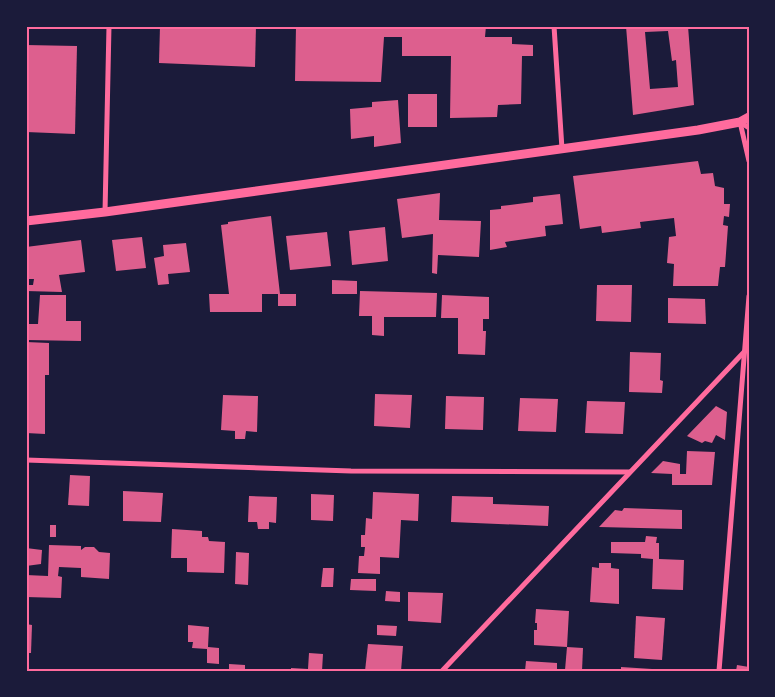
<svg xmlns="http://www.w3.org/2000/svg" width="775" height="697" font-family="Spectral,serif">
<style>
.building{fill:#dd5f8e;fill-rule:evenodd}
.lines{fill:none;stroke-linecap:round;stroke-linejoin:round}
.minor{stroke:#ff6b9d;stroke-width:5}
.tertiary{stroke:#ff6b9d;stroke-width:9}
.neatline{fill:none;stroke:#ff6b9d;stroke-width:2}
</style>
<rect width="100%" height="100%" fill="#1b1b3a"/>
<!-- building -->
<g class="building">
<path d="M160 26H256L255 67 159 63Z"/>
<path d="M296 26H486L485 37H512V44L533 45V56H522L521 104 498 105 497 117 450 118 451 56H402V37H384L381 82 295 81Z"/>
<path d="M626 26H688L694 105 633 115ZM668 31 672 61 676 60 678 87 650 89 645 32Z"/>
<path d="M26 45 77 46 75 134 26 132Z"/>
<rect x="408" y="94" width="29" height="33"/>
<path d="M398 100 401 143 374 147V136L351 139 350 109 372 107V102Z"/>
<path d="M698 161 701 174 713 173 715 186 724 188V204H730L729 217 724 216 723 225 728 226 725 267H720L718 286H673L674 264 667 263 669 237 676 236 674 218 640 222 641 228 602 233 601 226 580 229 573 176Z"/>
<path d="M440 193 439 220 481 221 479 257 438 255 437 274 432 273 433 234 402 238 397 199Z"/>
<path d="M560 194 563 224 545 226 546 236 505 242 507 247 490 250V210L501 209V206L533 202V197Z"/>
<path d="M271 216 280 294H296V306H278V294H262V312H210L209 294H229L221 225 228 224V222Z"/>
<path d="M385 227 388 261 352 265 349 231Z"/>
<path d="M327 232 331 266 290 270 286 236Z"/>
<path d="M142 237 146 268 116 271 112 240Z"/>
<path d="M81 240 85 272 59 275 62 292 26 291V285H33L34 279H26V247Z"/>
<path d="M186 243 190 272 168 274 169 284 158 285 154 258 164 256 163 245Z"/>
<path d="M332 280 357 281V294H332Z"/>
<path d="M597 285H632L631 322 596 321Z"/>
<path d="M360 291 437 293 436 317H384V336L372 335V316H359Z"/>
<path d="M40 295H66V321H81V341L27 340V324H38Z"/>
<path d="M442 295 489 297V319H483V331H486L485 355 458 354V318H441Z"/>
<path d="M668 298 705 299 706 324 668 323Z"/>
<path d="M26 342 49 343V375H45V434L26 433Z"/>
<path d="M630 352 661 353 660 380 663 381 662 393 629 392Z"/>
<path d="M375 394 412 395 410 428 374 426Z"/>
<path d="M223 395 258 396 257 432 246 431 245 439H235V431L221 430Z"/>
<path d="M446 396 484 397 483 430 445 429Z"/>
<path d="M520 398 558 399 556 432 518 431Z"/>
<path d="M587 401 625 402 623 434 585 433Z"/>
<path d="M716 406 727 412 725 440 716 435 712 443 705 441 702 443 687 436Z"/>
<path d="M687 451 715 452 712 485H672V474L651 473 663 461 680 464V474H686Z"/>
<path d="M70 475 90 476 89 506 68 505Z"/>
<path d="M123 491 163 493 161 522 123 521Z"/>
<path d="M373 492 419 494 418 521 401 520 399 558 380 557V574L358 573 359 556H364L365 547H361V535H365L366 518 372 519Z"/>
<path d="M311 494 334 495 333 521 311 520Z"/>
<path d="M249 496 277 497 276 523 269 522V529H258L257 522H248Z"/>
<path d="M452 496 493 497V504L549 506 548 526 451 522Z"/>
<path d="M624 508 682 510V529L599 527 615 510 622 511Z"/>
<rect x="50" y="525" width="6" height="12"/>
<path d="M172 529 202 531V537H208L209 541 225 542 224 573 187 572V558H171Z"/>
<path d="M646 536 657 537 656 543H659V559L684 560 683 590 652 589 653 559 641 558V554L611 553V542H645Z"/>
<path d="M49 545 81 546V550L85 547H94L99 552 110 553 109 579 81 577V568L59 567 58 576 62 577 61 598 26 597V575L48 576Z"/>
<path d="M26 548 42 550 41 564 26 566Z"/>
<path d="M236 552 249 553 248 585 235 584Z"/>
<path d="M599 563H611V568L619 569V604L590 602 592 567 599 568Z"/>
<path d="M323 568H334L333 587H321Z"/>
<path d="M351 579H376V591L350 590Z"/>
<path d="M386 591 400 592V602L385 601Z"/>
<path d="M408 592 443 593 441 623 408 621Z"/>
<path d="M536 609 569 611 567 647 534 645V630H537V623H535Z"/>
<path d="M636 616 665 618 662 660 634 658Z"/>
<path d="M26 624 32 625 31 653H26Z"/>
<path d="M188 625 209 627 208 647 219 648V664L207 663V649L192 648 193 642H188Z"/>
<path d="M377 625 397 626 396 636 377 635Z"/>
<path d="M368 644 403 646 401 671H365Z"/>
<path d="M567 647 583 648 582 671 565 670Z"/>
<path d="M309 653 323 654 322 671H291V668L308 669Z"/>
<path d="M526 661 557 663V671H525Z"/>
<path d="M229 664 245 665V671H229Z"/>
<path d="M737 665 749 667V671H736Z"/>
<path d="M621 667 652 669V671H621Z"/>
</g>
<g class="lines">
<!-- minor -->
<g class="minor">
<path d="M554 26 562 149"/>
<path d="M740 122 749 161"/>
<path d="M740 122 749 128"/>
<path d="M105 212 109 26"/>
<path d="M26 460 351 471 630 472"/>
<path d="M442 671 745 351"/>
<path d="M719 671 749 296"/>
</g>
<!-- tertiary -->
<path class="tertiary" d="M26 221 105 212 698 130 740 122 749 117"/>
</g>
<!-- border -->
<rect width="775" height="697" fill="none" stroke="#1b1b3a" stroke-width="55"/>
<rect x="28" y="28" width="720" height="642" class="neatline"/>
</svg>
